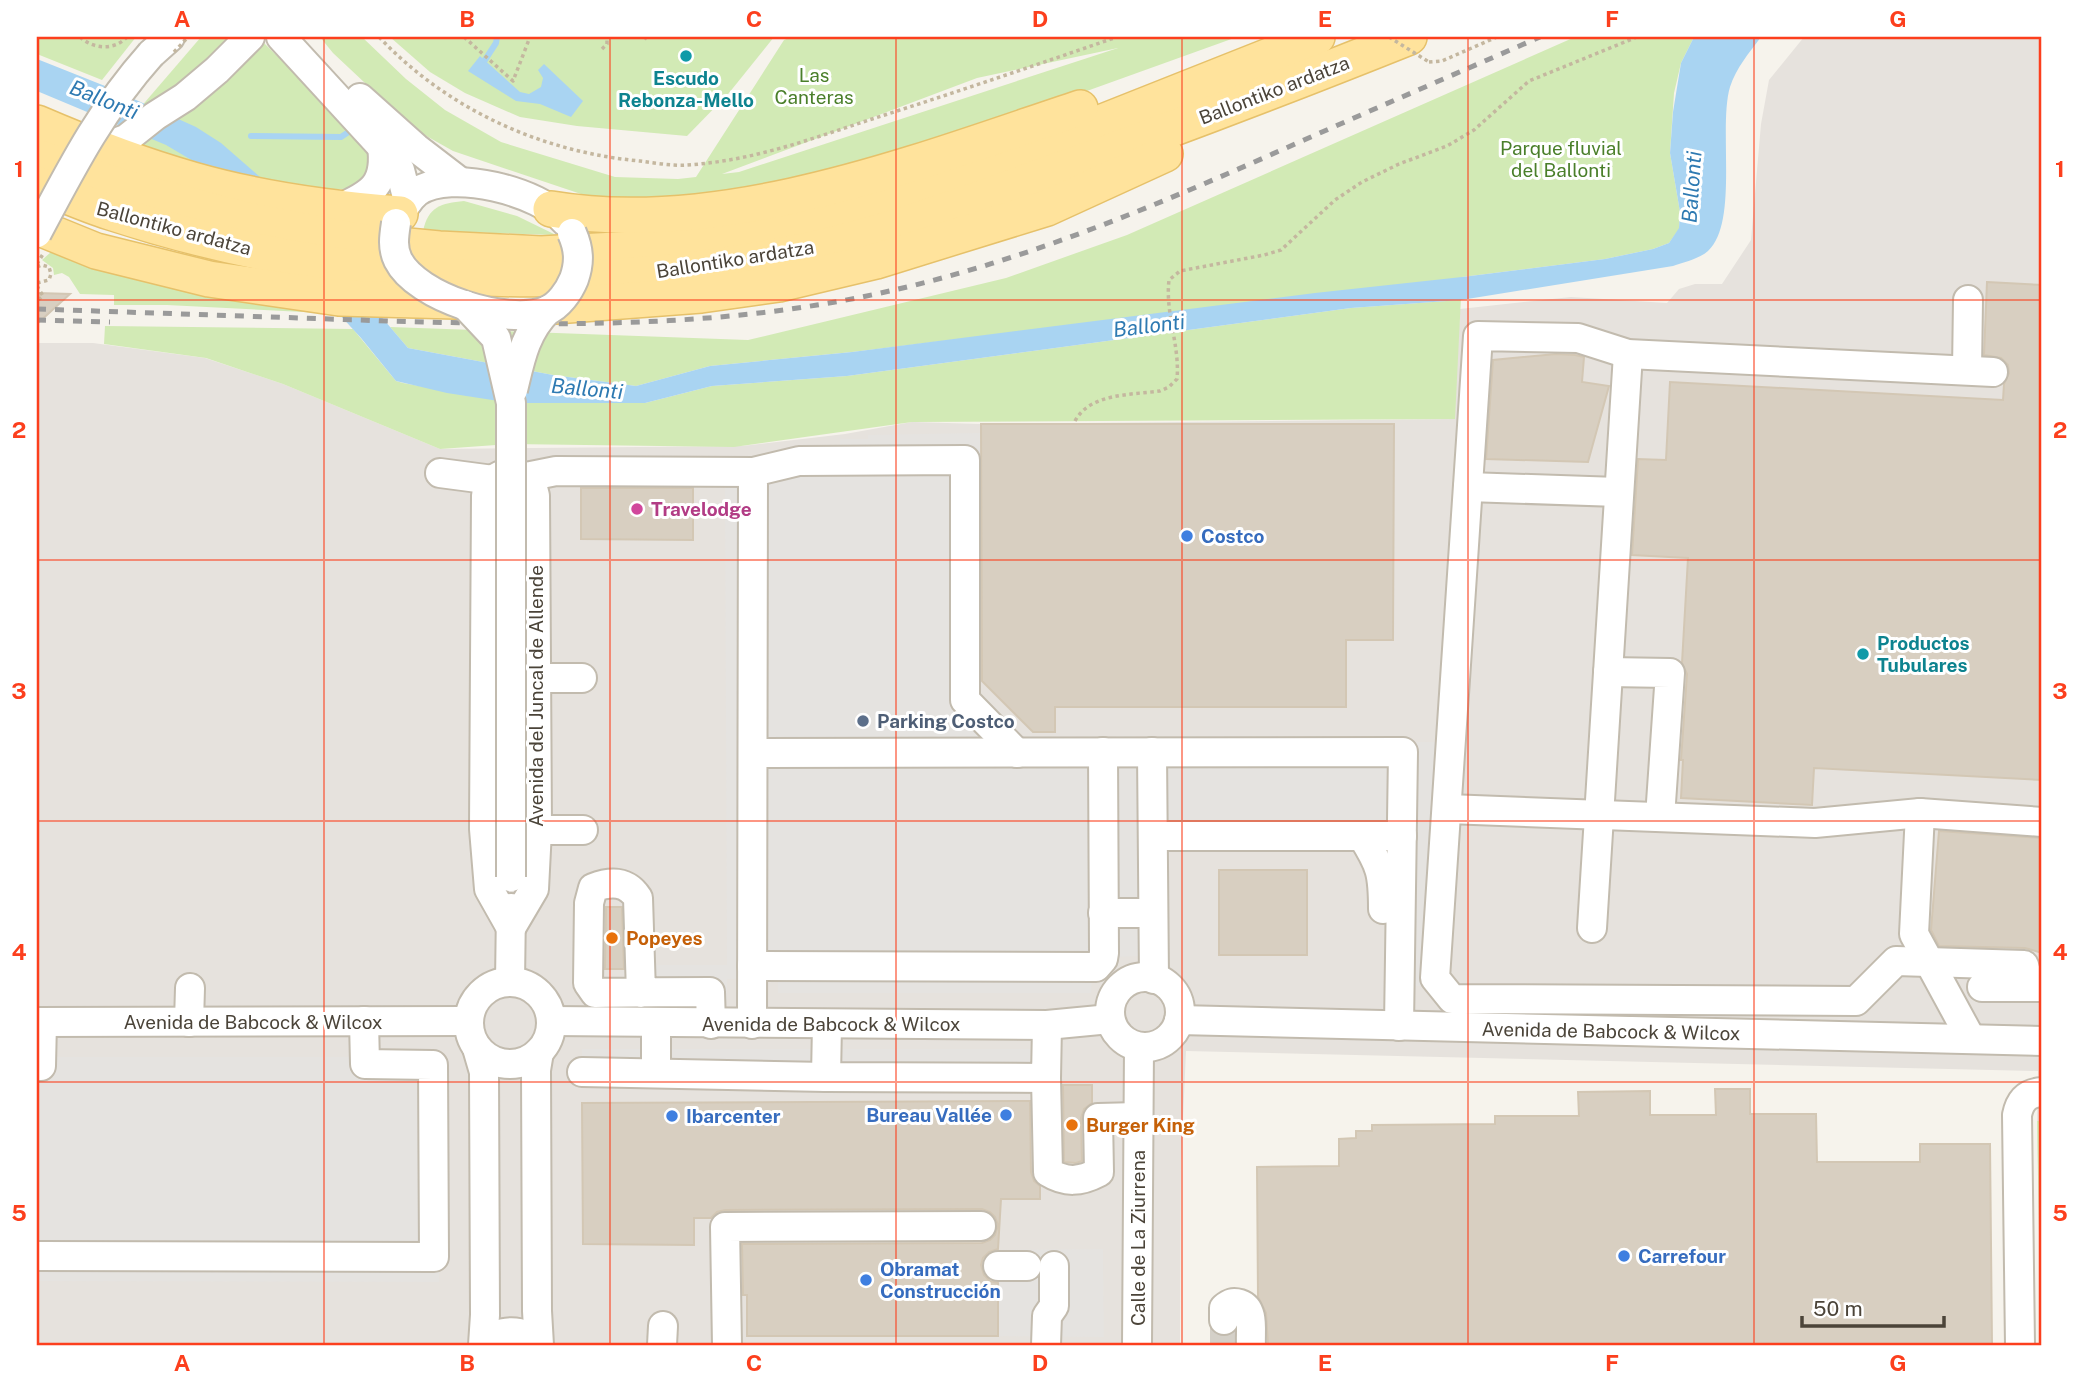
<svg xmlns="http://www.w3.org/2000/svg" width="2079" height="1382" font-family="'Public Sans',sans-serif">
<style>
.industrial{fill:#e6e2dd}
.green{fill:#d2eab5;fill-rule:evenodd}
.parking{fill:#e5e3e0}
.water{fill:#a9d4f2}
.lines{fill:none;stroke-linecap:round;stroke-linejoin:round}
.stream{stroke:#a9d4f2;stroke-width:6}
.building{fill:#d8cfc1;stroke:#d3c7b4;stroke-width:2}
.minor-tunnel{stroke:#d4d0c8;stroke-width:28;stroke-dasharray:28 14;stroke-linecap:butt}
.minor-casing{stroke:#c2bbae;stroke-width:32}
.major-casing{stroke:#e6c16a;stroke-width:38}
.path{stroke:#c4b79f;stroke-width:3.5;stroke-dasharray:3.5 3.5;stroke-linecap:butt}
.minor{stroke:#fff;stroke-width:28}
.major{stroke:#ffe39c;stroke-width:35}
.rail{stroke:#9a9a9a;stroke-width:5;stroke-dasharray:9 9;stroke-linecap:butt}
.minor-bridge-casing{stroke:#c2bbae;stroke-width:32;stroke-linecap:butt}
.path-bridge{stroke:#c4b79f;stroke-width:3.5;stroke-dasharray:3.5 3.5;stroke-linecap:butt}
.minor-bridge{stroke:#fff;stroke-width:28}
.grid{fill:none;stroke:#fc3f1d;stroke-width:2;stroke-opacity:0.55}
.culture-dot{fill:#0f9aa8;stroke:#fff;stroke-width:2.5}
.hotel-dot{fill:#d1479c;stroke:#fff;stroke-width:2.5}
.shop-dot{fill:#3f7fe0;stroke:#fff;stroke-width:2.5}
.service-dot{fill:#5c6f8a;stroke:#fff;stroke-width:2.5}
.food-dot{fill:#e8710a;stroke:#fff;stroke-width:2.5}
.labels{text-anchor:middle;stroke-width:6;stroke-linejoin:round;paint-order:stroke}
.park-label{font-size:19px;fill:#4a7f2a;stroke:#fff}
.culture-label{font-size:19px;font-weight:bold;fill:#0d838f;stroke:#fff}
.street-label{font-size:19px;fill:#4b4439;stroke:#fff}
.hotel-label{font-size:19px;font-weight:bold;fill:#b23c85;stroke:#fff;text-anchor:start}
.shop-label{font-size:19px;font-weight:bold;fill:#366cbe;stroke:#fff;text-anchor:start}
.service-label{font-size:19px;font-weight:bold;fill:#4e5e75;stroke:#fff;text-anchor:start}
.food-label{font-size:19px;font-weight:bold;fill:#c56008;stroke:#fff;text-anchor:start}
.water-label{font-size:21px;font-style:italic;fill:#2e7ab2;stroke:#fff}
.neatline{fill:none;stroke:#fc3f1d;stroke-width:2.5}
.grid-label{font-size:23px;text-anchor:middle;font-weight:bold;fill:#fc3f1d}
</style>
<rect width="100%" height="100%" fill="#f6f3ec"/>
<!-- industrial -->
<path class="industrial" d="M1804 37H2042V1345L2037 1121 2038 1071 1186 1051 1181 1163 1180 1345H37V343H93L205 358 283 384 440 449 742 446 845 434 912 422 981 424 1454 419 1460 309 1571 297 1667 303 1679 289 1695 284H1722L1751 240 1761 124 1769 80Z"/>
<!-- green -->
<g class="green">
<path d="M37 37H136L102 80 37 54Z"/>
<path d="M201 37H255L264 43 344 122 371 155 368 173 357 187 327 191 162 161 109 144Z"/>
<path d="M320 37H362L406 79 445 110 501 142 615 177 678 179 696 177 784 40 791 37H1237L845 178 633 202 584 195 453 151 414 129 333 53ZM1118 48 739 172 722 174 977 78Z"/>
<path d="M390 37H774L729 93 687 136 577 126 520 117 465 93 430 72Z"/>
<path d="M1575 37H1694L1681 63 1674 93 1670 153 1680 212 1679 229 1669 243 1653 249 1605 259 1462 277 1455 419 912 422 734 447 511 444 440 449 283 384 206 358 104 344 105 326 353 329 396 381 403 383 511 403H645L712 386 847 376 1351 308 1460 300 1462 278 852 352 710 366 636 386 553 375 408 348 390 327 748 340 1006 278 1127 235Z"/>
<path d="M464 201 517 216 556 235 423 231C428 207 441 203 464 201Z"/>
<path d="M59 248 323 313 167 305H114V295L80 294 69 277 62 273 54 275 53 268 42 260 51 252Z"/>
<path d="M2037 1121H2042V1345H2041Z"/>
</g>
<!-- parking -->
<g class="parking">
<path d="M981 433 980 702 1021 741 1436 742 1425 986H1387L1388 837H1164L1162 955 1113 957 1092 976 1091 993H778V978L727 979V999L637 998V965H727L725 483 768 460 840 448V439H868V435Z"/>
<path d="M582 1049H1047L1046 1090 582 1086Z"/>
<path d="M37 1057H384L439 1059V1282L37 1281Z"/>
<path d="M1103 1249 1104 1337 998 1336V1250Z"/>
</g>
<!-- water -->
<g class="water">
<path d="M1694 37H1761C1749 53 1736 68 1730 87 1718 127 1739 223 1708 251 1699 259 1684 262 1673 266L1461 300 1351 308 847 376 712 386 645 403H511L447 393 396 381 361 338 205 168 166 145 37 91V59L105 86 196 127 221 143 268 184 408 348 553 375 636 386 710 366 852 352 1315 293 1462 277 1605 259 1653 249 1669 243 1679 228 1680 212 1670 153 1673 112 1681 63Z"/>
<path d="M480 56 520 92 529 94 541 87 543 78 538 70 544 64 583 101 571 117 540 104 516 101 468 71Z"/>
</g>
<g class="lines">
<!-- stream -->
<g class="stream">
<path d="M485 60 496 43 497 37"/>
<path d="M251 136 341 137 347 133"/>
</g>
</g>
<!-- building -->
<g class="building">
<path d="M1987 282 2042 285V780L1814 768 1812 805 1681 798 1683 760H1681L1687 674 1682 663 1688 558 1632 555 1638 459 1666 460 1670 382 2003 400 2004 384 2009 373 2008 365 2001 358 1984 355Z"/>
<path d="M37 293 70 294 37 324Z"/>
<path d="M1556 354 1575 355 1584 357 1582 382 1609 386 1588 462 1486 459 1493 360Z"/>
<path d="M981 424H1394L1393 640H1346V707H1055V732H1033L982 681Z"/>
<path d="M581 488H693V540L581 539Z"/>
<path d="M1939 831 2042 838V953L2025 948 1939 946 1931 930Z"/>
<rect x="1219" y="870" width="88" height="85"/>
<path d="M606 907H622L624 969H605Z"/>
<path d="M1063 1085H1092V1103L1084 1109 1081 1118 1082 1161 1076 1163 1064 1162Z"/>
<path d="M1715 1089H1750V1114H1816L1817 1162H1920V1144H1990L1992 1345H1268L1266 1313 1258 1297 1257 1167 1339 1166V1139L1356 1138V1131H1372V1125L1495 1124V1116H1579L1578 1092 1650 1091V1115H1716Z"/>
<path d="M1030 1101 1031 1172 1034 1181 1040 1186V1199H1001L998 1249 989 1252 983 1258 981 1265 984 1275 990 1281 998 1283V1336H747V1295H743L742 1244 982 1243 990 1240 995 1235 998 1225 995 1217 990 1212 982 1209 725 1210 717 1212 711 1218H694V1245L583 1244 582 1103Z"/>
<path d="M1212 1331 1223 1337 1234 1332V1345H1212Z"/>
</g>
<g class="lines">
<!-- minor-tunnel -->
<path class="minor-tunnel" d="M1224 1320V1345"/>
<defs>
<g id="minor">
<path d="M281 37 393 159 400 170 408 201"/>
<path d="M151 54 170 37"/>
<path d="M360 98 416 148 459 181"/>
<path d="M99 149 126 139 155 116 185 97 217 70 250 37"/>
<path d="M340 208C372 194 387 184 382 146"/>
<path d="M396 223C401 212 407 200 417 192 451 168 540 192 565 221"/>
<path d="M1967 370 1968 300"/>
<path d="M1993 372 1628 354 1578 338 1478 336 1435 978 1452 999 1856 1001 1896 961 2024 965 2030 987"/>
<path d="M440 473 493 480"/>
<path d="M509 473 526 477 532 484 535 496 537 830 534 889 511 928 489 889 484 829 486 496C487 482 496 475 509 473Z"/>
<path d="M526 477 556 471 753 472"/>
<path d="M1468 487 1618 492"/>
<path d="M1608 672 1670 673 1660 817"/>
<path d="M536 678H582"/>
<path d="M1152 752 1154 979"/>
<path d="M753 753 1403 752 1399 1026"/>
<path d="M1448 809 1815 823 1920 813 2042 822"/>
<path d="M1920 813 1914 934 1971 1039"/>
<path d="M537 830H583"/>
<path d="M1154 836H1402"/>
<path d="M1362 836C1381 866 1383 874 1383 909"/>
<path d="M1103 913H1152"/>
<path d="M1592 928 1628 354"/>
<path d="M752 966 1096 967 1103 959 1104 953 1103 752"/>
<circle cx="1145" cy="1012" r="35"/>
<path d="M510 982 511 908"/>
<circle cx="510" cy="1023" r="41"/>
<path d="M1982 987H2042"/>
<path d="M641 993 638 898C627 881 611 881 593 888L589 903 588 983 595 993C633 992 672 992 710 992L711 1024"/>
<path d="M1179 1020 2042 1041"/>
<path d="M551 1021 1047 1025 1110 1019"/>
<path d="M37 1022 469 1021"/>
<path d="M189 1022 190 988"/>
<path d="M656 1023V1073"/>
<path d="M752 1024 753 472 799 461 965 460V700L1017 753"/>
<path d="M827 1024 826 1077 1046 1078 1047 1025"/>
<path d="M477 1048 484 1072 485 1315 483 1345"/>
<path d="M37 1066H41L42 1022"/>
<path d="M582 1072 826 1077"/>
<path d="M1046 1078 1048 1172C1066 1183 1080 1182 1099 1172L1098 1118 1138 1117"/>
<path d="M37 1256 434 1257 433 1065 365 1064 364 1021"/>
<path d="M998 1266H1027"/>
<path d="M1224 1320V1308C1230 1303 1233 1302 1240 1304 1255 1309 1250 1332 1251 1345"/>
<path d="M484 1345C500 1328 523 1328 538 1345"/>
<path d="M539 1345 537 1311 536 1070 539 1052"/>
<path d="M662 1345 663 1326"/>
<path d="M727 1345 725 1227 981 1226"/>
<path d="M1046 1345 1047 1316 1054 1306V1266"/>
<path d="M1137 1345 1139 1047"/>
<path d="M2020 1345 2017 1115C2020 1100 2027 1093 2042 1092"/>
</g>
<g id="major">
<path d="M37 123C88 145 140 165 193 180 259 199 333 209 400 214"/>
<path d="M37 157 125 188 242 219 356 241 439 249 541 254 654 248 790 226 879 201 1002 162 1317 37"/>
<path d="M37 184C61 193 85 204 110 212 325 283 566 298 788 254 877 237 963 205 1048 174 1169 131 1289 85 1409 37"/>
<path d="M551 209C724 238 918 162 1080 108"/>
<path d="M37 227 96 251 209 279 339 298 456 301"/>
<path d="M555 306 701 295 779 284 876 261 1047 208 1165 154"/>
</g>
</defs>
<!-- minor casing -->
<use href="#minor" class="minor-casing"/>
<!-- major casing -->
<use href="#major" class="major-casing"/>
<!-- path -->
<g class="path">
<path d="M80 37C93 49 114 51 127 37"/>
<path d="M379 37C447 109 541 152 640 161 655 163 672 166 687 165 752 161 811 139 872 119 954 93 1036 65 1117 37"/>
<path d="M464 37 513 81 530 37"/>
<path d="M644 37 647 39 648 37"/>
<path d="M602 49 607 44V37"/>
<path d="M1429 62 1442 61 1497 37"/>
<path d="M37 267 42 265 49 267 51 274 49 280 37 283"/>
<path d="M37 286 43 296 37 301"/>
<path d="M1075 421C1090 393 1131 395 1160 391L1169 387 1177 379C1180 345 1165 314 1169 280L1180 271 1264 255 1281 250 1335 200 1362 182 1399 164 1447 146 1474 130 1529 81 1637 37"/>
</g>
<!-- minor -->
<use href="#minor" class="minor"/>
<!-- major -->
<use href="#major" class="major"/>
<!-- rail -->
<g class="rail">
<path d="M37 309C154 313 271 317 388 321 531 325 675 328 817 305 988 278 1147 210 1304 140 1383 105 1462 71 1540 37"/>
<path d="M37 320 110 322"/>
</g>
<defs>
<g id="minor-bridge">
<path d="M396 223C394 236 392 248 398 260 417 298 508 326 546 311 559 306 569 291 574 279 580 262 579 249 572 233"/>
<path d="M37 233C72 167 101 110 151 54"/>
<path d="M465 305 496 338 511 403V877"/>
<path d="M513 390C520 361 525 332 548 310"/>
</g>
</defs>
<!-- minor-bridge casing -->
<use href="#minor-bridge" class="minor-bridge-casing"/>
<!-- path-bridge -->
<g class="path-bridge">
<path d="M1389 37 1429 62"/>
<path d="M174 52 188 37"/>
<path d="M37 264 43 254"/>
</g>
<!-- minor-bridge -->
<use href="#minor-bridge" class="minor-bridge"/>
</g>
<!-- grid -->
<path class="grid" d="M324 37V1345M610 37V1345M896 37V1345M1182 37V1345M1468 37V1345M1754 37V1345M37 300H2042M37 560H2042M37 821H2042M37 1082H2042"/>
<!-- markers -->
<g class="culture-dot">
<circle cx="686" cy="56" r="7"/>
<circle cx="1863" cy="654" r="7"/>
</g>
<circle class="hotel-dot" cx="637" cy="509" r="7"/>
<g class="shop-dot">
<circle cx="1187" cy="536" r="7"/>
<circle cx="1006" cy="1115" r="7"/>
<circle cx="672" cy="1116" r="7"/>
<circle cx="1624" cy="1256" r="7"/>
<circle cx="866" cy="1280" r="7"/>
</g>
<circle class="service-dot" cx="863" cy="721" r="7"/>
<g class="food-dot">
<circle cx="612" cy="938" r="7"/>
<circle cx="1072" cy="1125" r="7"/>
</g>
<g class="labels">
<!-- park labels -->
<g class="park-label">
<text x="814" y="82">Las<tspan x="814" dy="22">Canteras</tspan></text>
<text x="1561" y="155">Parque fluvial<tspan x="1561" dy="22">del Ballonti</tspan></text>
</g>
<!-- culture labels -->
<g class="culture-label">
<text x="686" y="85">Escudo<tspan x="686" dy="22">Rebonza-Mello</tspan></text>
<text x="1877" y="650" text-anchor="start">Productos<tspan x="1877" dy="22">Tubulares</tspan></text>
</g>
<!-- street labels -->
<g class="street-label">
<text transform="translate(1274 90) rotate(-21)" y="7">Ballontiko ardatza</text>
<text transform="translate(174 228) rotate(15)" y="7">Ballontiko ardatza</text>
<text transform="translate(735 259) rotate(-9)" y="7">Ballontiko ardatza</text>
<text transform="translate(536 696) rotate(-90)" y="7">Avenida del Juncal de Allende</text>
<text x="253" y="1029">Avenida de Babcock &amp; Wilcox</text>
<text x="831" y="1031">Avenida de Babcock &amp; Wilcox</text>
<text transform="translate(1611 1031) rotate(1)" y="7">Avenida de Babcock &amp; Wilcox</text>
<text transform="translate(1138 1238) rotate(-90)" y="7">Calle de La Ziurrena</text>
</g>
<!-- hotel labels -->
<g class="hotel-label">
<text x="651" y="516">Travelodge</text>
</g>
<!-- shop labels -->
<g class="shop-label">
<text x="1201" y="543">Costco</text>
<text x="992" y="1122" text-anchor="end">Bureau Vallée</text>
<text x="686" y="1123">Ibarcenter</text>
<text x="1638" y="1263">Carrefour</text>
<text x="880" y="1276">Obramat<tspan x="880" dy="22">Construcción</tspan></text>
</g>
<!-- service labels -->
<g class="service-label">
<text x="877" y="728">Parking Costco</text>
</g>
<!-- food labels -->
<g class="food-label">
<text x="626" y="945">Popeyes</text>
<text x="1086" y="1132">Burger King</text>
</g>
<!-- water labels -->
<g class="water-label">
<text transform="translate(104 100) rotate(22)" y="7">Ballonti</text>
<text transform="translate(1692 187) rotate(-86)" y="7">Ballonti</text>
<text transform="translate(1149 326) rotate(-7)" y="7">Ballonti</text>
<text transform="translate(587 389) rotate(5)" y="7">Ballonti</text>
</g>
</g>
<!-- border -->
<rect width="2079" height="1382" fill="none" stroke="#ffffff" stroke-width="77"/>
<!-- scale -->
<path d="M1802 1316v10h142v-10" fill="none" stroke="#4b4439" stroke-width="3.5"/>
<text x="1813" y="1316" font-size="21" fill="#4b4439" stroke="#ffffff" stroke-width="5" paint-order="stroke">50 m</text>
<rect x="38" y="38" width="2002" height="1306" class="neatline"/>
<g class="grid-label">
<text x="182" y="27">A</text>
<text x="467" y="27">B</text>
<text x="754" y="27">C</text>
<text x="1040" y="27">D</text>
<text x="1325" y="27">E</text>
<text x="1612" y="27">F</text>
<text x="1898" y="27">G</text>
<text x="19" y="177">1</text>
<text x="2060" y="177">1</text>
<text x="19" y="438">2</text>
<text x="2060" y="438">2</text>
<text x="19" y="699">3</text>
<text x="2060" y="699">3</text>
<text x="19" y="960">4</text>
<text x="2060" y="960">4</text>
<text x="19" y="1221">5</text>
<text x="2060" y="1221">5</text>
<text x="182" y="1371">A</text>
<text x="467" y="1371">B</text>
<text x="754" y="1371">C</text>
<text x="1040" y="1371">D</text>
<text x="1325" y="1371">E</text>
<text x="1612" y="1371">F</text>
<text x="1898" y="1371">G</text>
</g>
</svg>
